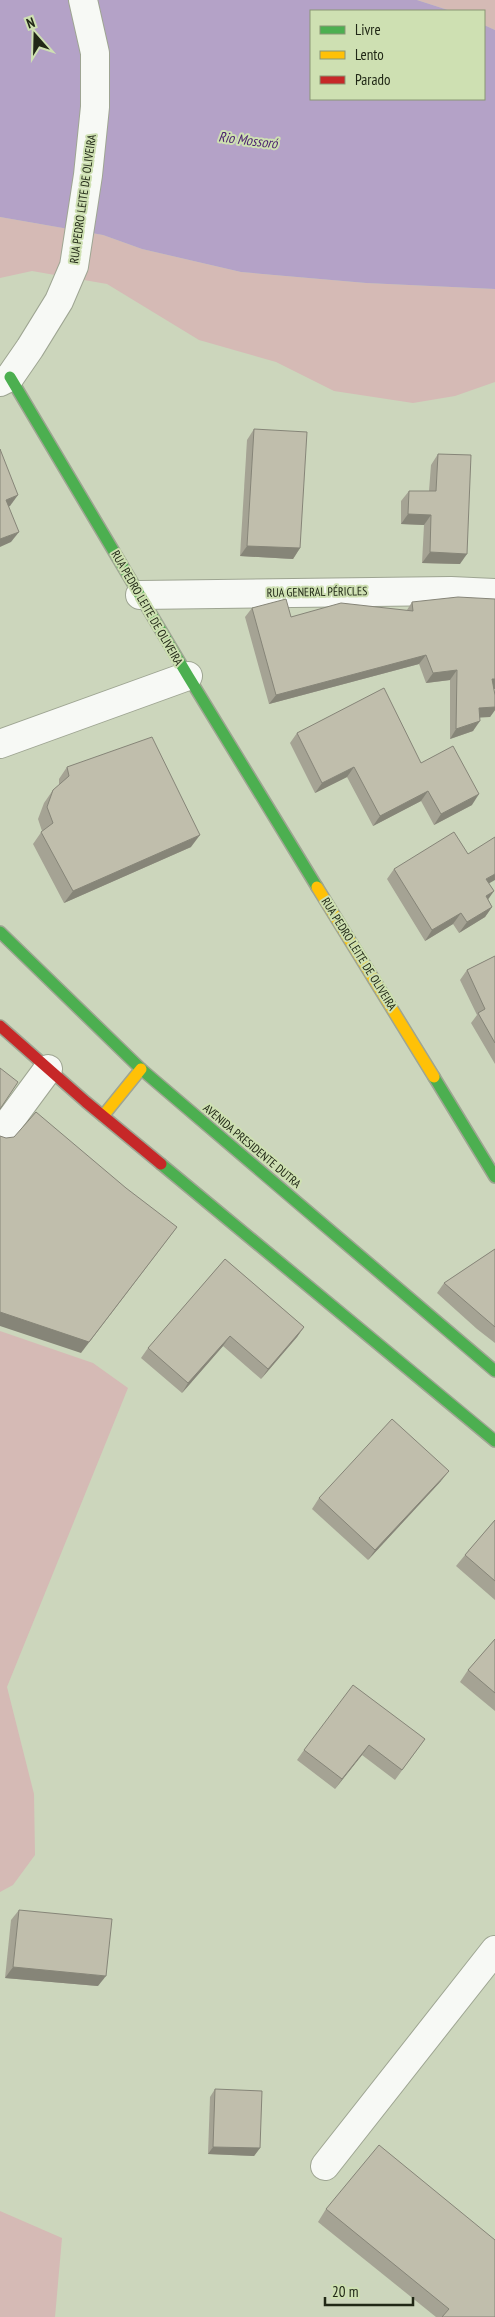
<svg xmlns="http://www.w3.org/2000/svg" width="495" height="2317" font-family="'PT Sans Narrow',sans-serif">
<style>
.green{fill:#d5bab5}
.water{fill:#b4a2c7}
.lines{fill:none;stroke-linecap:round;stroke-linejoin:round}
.street-casing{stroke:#9ea592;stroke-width:30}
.fast-casing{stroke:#9ea592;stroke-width:14}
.slow-casing{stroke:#9ea592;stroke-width:14}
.jam-casing{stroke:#9ea592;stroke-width:14}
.street{stroke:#f7f9f5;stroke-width:28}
.fast{stroke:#4caf50;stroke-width:11}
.slow{stroke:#ffc107;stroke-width:11}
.jam{stroke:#c62828;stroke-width:11}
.wall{fill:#a5a394}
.shaded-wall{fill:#868578}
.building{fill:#c0beac;stroke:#868578}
.labels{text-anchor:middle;stroke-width:4;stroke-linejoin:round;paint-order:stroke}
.street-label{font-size:12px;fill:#212816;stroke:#cee0b2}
.water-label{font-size:14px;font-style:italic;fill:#4c2370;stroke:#cee0b2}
</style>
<rect width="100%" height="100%" fill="#ccd6bc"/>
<!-- green -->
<g class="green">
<path d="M417 0H495V30L484 25V11H451Z"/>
<path d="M0 217 103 235 142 249 241 272 366 283 495 289V382L455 396 413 403 334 391 276 362 199 340 107 284 32 271 0 278Z"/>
<path d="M0 1331 93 1363 128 1388 7 1687 34 1794 35 1855 13 1885 0 1892Z"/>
<path d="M0 2211 62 2238 55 2317H0Z"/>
</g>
<!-- water -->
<path class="water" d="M0 0H417L451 11H311V99H484V25L495 30V289L366 283 241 272 142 249 103 235 0 217Z"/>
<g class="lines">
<defs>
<g id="street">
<path d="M0 382 10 377 30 348 59 301 74 266 88 175 95 107V53L83 0"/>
<path d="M140 595 451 591 495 593"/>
<path d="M0 744 188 676"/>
<path d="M0 1134 48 1069"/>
<path d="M325 2166 495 1950"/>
</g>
<g id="fast">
<path d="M10 377 188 676 317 887"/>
<path d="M0 932 141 1069 495 1371"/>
<path d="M434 1077 495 1177"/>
<path d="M161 1164 495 1441"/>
</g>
<g id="slow">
<path d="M317 887 434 1077"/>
<path d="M103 1116 141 1069"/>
</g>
<path id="jam" d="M0 1026 86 1102 161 1164"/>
</defs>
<!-- street casing -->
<use href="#street" class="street-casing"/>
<!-- fast casing -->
<use href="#fast" class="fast-casing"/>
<!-- slow casing -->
<use href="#slow" class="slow-casing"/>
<!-- jam casing -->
<use href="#jam" class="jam-casing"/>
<!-- street -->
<use href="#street" class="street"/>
<!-- fast -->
<use href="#fast" class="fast"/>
<!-- slow -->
<use href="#slow" class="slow"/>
<!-- jam -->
<use href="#jam" class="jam"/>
</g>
<!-- wall -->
<g class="wall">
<path d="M254 429 300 548 293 559 240 556 247 440Z"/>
<path d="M438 454 460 564 422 563 424 525 401 524V501L409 491H429L431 465Z"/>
<path d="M412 602 494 689 495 695V710L490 717H480L473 731 450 739V680L426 683 419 664 269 704 245 617 252 608 291 617 407 610Z"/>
<path d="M297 733 421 763 472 805 434 825 421 801 373 826 347 777 315 793 290 743Z"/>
<path d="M67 767 191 847 64 903 33 844 42 831 38 819 44 803 53 790 59 785V779Z"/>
<path d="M468 854 489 883 488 899 492 907 485 917 459 933 453 924 425 941 387 879 394 869Z"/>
<path d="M495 956V1064L471 1023 477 1015 460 980 467 970Z"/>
<path d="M495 1249V1343L477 1329 437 1293 444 1283Z"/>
<path d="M225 1259 304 1327 297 1337 261 1379 223 1346 182 1393 141 1358 148 1348Z"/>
<path d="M441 1481 368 1560 312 1509 319 1498Z"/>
<path d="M495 1520V1600L456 1566 465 1555Z"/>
<path d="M495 1639V1711L460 1682 468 1670Z"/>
<path d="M425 1739 395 1780 362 1755 335 1789 297 1760 304 1750Z"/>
<path d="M19 1910 98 1986 5 1978 11 1920Z"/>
<path d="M215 2089 260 2148 254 2156 208 2154 210 2097Z"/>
<path d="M326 2209 495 2317H436L318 2222Z"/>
</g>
<!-- shaded-wall -->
<g class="shaded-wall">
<path d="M18 495 10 506 0 510 6 500Z"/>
<path d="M408 514 431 515 424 525 401 524Z"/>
<path d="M19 532 11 542 0 547V539Z"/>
<path d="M247 546 300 548 293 559 240 556Z"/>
<path d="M430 552 467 554 460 564 422 563Z"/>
<path d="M426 655 419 664 269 704 276 695Z"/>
<path d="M457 670 450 680 426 683 433 673Z"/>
<path d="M492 679H495V689H485Z"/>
<path d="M495 707V710L490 717 473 718 479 708Z"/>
<path d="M480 721 473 731 450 739 456 729Z"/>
<path d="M354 767 347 777 315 793 322 783Z"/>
<path d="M428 791 421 801 373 826 380 816Z"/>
<path d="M479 794 472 805 434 825 441 814Z"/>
<path d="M200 835 191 847 64 903 73 891Z"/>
<path d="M495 874V880L479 889 486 879Z"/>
<path d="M494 891 487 901 486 896Z"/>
<path d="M492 907 485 917 459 933 467 922Z"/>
<path d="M461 913 453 924 425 941 432 930Z"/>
<path d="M177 1227 81 1353 0 1326V1312Z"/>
<path d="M304 1327 297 1337 261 1379 268 1369Z"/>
<path d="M230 1336 223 1346 182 1393 188 1383Z"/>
<path d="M449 1471 441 1481 368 1560 375 1550Z"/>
<path d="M369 1745 362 1755 335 1789 342 1779Z"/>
<path d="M13 1967 106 1976 98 1986 5 1978Z"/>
<path d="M213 2147 260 2148 254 2156 208 2154Z"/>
</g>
<!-- building -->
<g class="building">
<path d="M254 429 307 432 300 548 247 546Z"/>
<path d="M0 449 18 495 6 500 19 532 0 539Z"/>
<path d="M438 454 471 455 467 554 430 552 431 515 408 514 409 491H436Z"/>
<path d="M458 597 495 599V679H492L495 695V707L479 708 480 721 456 729 457 670 433 673 426 655 276 695 252 608 286 599 291 617 341 603 413 611 412 602Z"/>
<path d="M384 688 421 763 453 746 479 794 441 814 428 791 380 816 354 767 322 783 297 733Z"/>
<path d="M152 737 200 835 73 891 41 832 53 823 47 807 53 790 69 776 67 767Z"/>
<path d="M454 832 468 854 495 837V874L486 879 494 891 486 896 492 907 467 922 461 913 432 930 394 869Z"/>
<path d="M495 956V1043L478 1013 485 1009 467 970Z"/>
<path d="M0 1068 18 1082 0 1109Z"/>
<path d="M36 1112 126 1188 177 1227 89 1342 0 1312V1136L6 1138 14 1137Z"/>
<path d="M495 1249V1327L444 1283Z"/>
<path d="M225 1259 304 1327 268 1369 230 1336 188 1383 148 1348Z"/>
<path d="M392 1419 449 1471 375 1550 319 1498Z"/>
<path d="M495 1520V1581L465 1555Z"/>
<path d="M495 1639V1693L468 1670Z"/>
<path d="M353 1685 425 1739 402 1770 369 1745 342 1779 304 1750Z"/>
<path d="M19 1910 112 1919 106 1976 13 1967Z"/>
<path d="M215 2089 262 2091 260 2148 213 2147Z"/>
<path d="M379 2145 495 2240V2317H442L449 2309 326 2209Z"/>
</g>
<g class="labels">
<!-- street labels -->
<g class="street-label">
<text transform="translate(83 199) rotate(-82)" y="4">RUA PEDRO LEITE DE OLIVEIRA</text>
<text transform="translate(317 592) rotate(-1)" y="4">RUA GENERAL PÉRICLES</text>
<text transform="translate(147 608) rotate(60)" y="4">RUA PEDRO LEITE DE OLIVEIRA</text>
<text transform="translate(359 954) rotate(58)" y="4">RUA PEDRO LEITE DE OLIVEIRA</text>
<text transform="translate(252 1146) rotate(40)" y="4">AVENIDA PRESIDENTE DUTRA</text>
</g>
<!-- water labels -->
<g class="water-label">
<text transform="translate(248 140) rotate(7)" y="5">Rio Mossoró</text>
</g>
</g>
<!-- legend -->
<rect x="310" y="10" width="175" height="90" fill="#cee0b2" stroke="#899674"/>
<rect x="320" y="26" width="25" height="8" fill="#4caf50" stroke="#899674"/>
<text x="355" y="35" font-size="15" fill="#212816">Livre</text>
<rect x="320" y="51" width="25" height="8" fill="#ffc107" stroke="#899674"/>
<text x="355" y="60" font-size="15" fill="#212816">Lento</text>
<rect x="320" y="76" width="25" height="8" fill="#c62828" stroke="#899674"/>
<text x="355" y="85" font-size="15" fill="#212816">Parado</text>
<!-- north arrow -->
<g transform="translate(35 35) rotate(340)" stroke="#cee0b2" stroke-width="4" paint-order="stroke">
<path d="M0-4L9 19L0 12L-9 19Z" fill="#212816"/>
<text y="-8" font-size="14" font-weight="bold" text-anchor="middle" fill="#212816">N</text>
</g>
<!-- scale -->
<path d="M325 2297v8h88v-8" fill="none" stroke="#212816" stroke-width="2.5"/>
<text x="332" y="2297" font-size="15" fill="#212816" stroke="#cee0b2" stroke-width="4" paint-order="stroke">20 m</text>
</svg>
